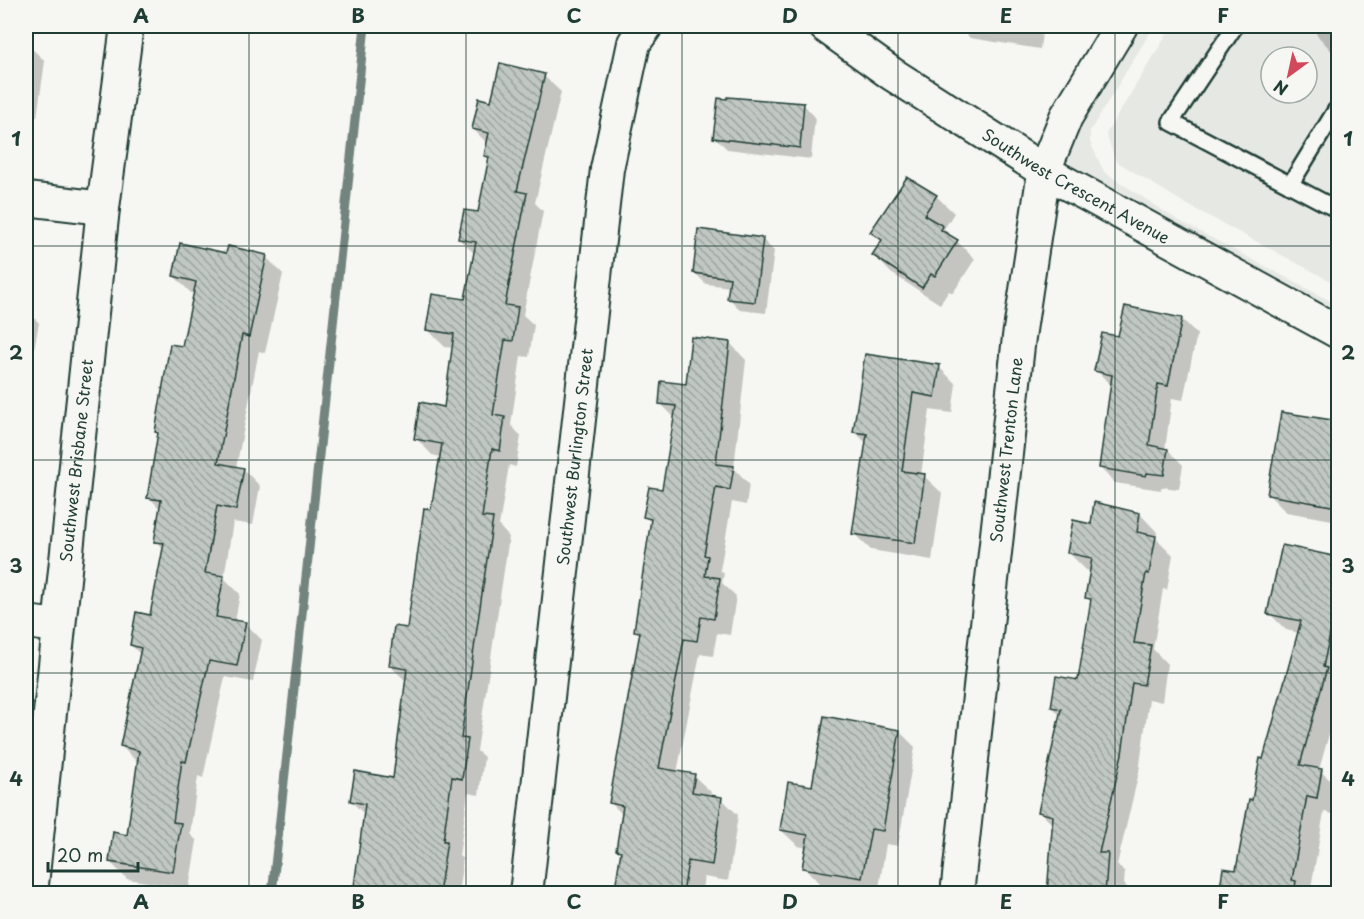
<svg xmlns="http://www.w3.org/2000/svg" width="1364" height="919" font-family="'Playpen Sans',sans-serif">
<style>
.built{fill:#e6e8e4;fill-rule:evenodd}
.shadow{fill:#0003}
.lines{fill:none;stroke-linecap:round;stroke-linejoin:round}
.stream{stroke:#72847d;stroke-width:9}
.building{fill:url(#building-back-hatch);stroke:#1f3d34;stroke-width:1.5}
.service-casing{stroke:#1f3d34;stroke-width:20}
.minor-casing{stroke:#1f3d34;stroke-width:36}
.service{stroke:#f6f6f2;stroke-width:15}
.minor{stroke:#f6f6f2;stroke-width:32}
.grid{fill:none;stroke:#1f3d34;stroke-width:1.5;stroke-opacity:0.55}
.labels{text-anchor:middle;stroke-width:5;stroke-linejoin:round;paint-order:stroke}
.street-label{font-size:16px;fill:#1f3d34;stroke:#f6f6f2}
.neatline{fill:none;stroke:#1f3d34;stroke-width:2}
.grid-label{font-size:20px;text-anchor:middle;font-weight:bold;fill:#1f3d34}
</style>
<defs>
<pattern id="building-back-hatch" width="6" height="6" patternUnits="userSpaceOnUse" patternTransform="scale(1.5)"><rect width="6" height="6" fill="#c1c8c3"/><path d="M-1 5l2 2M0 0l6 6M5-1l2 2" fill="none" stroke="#9ca49f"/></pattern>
</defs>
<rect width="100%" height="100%" fill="#f6f6f2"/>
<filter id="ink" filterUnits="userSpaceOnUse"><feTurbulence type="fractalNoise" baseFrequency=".0167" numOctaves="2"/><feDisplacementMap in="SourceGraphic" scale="12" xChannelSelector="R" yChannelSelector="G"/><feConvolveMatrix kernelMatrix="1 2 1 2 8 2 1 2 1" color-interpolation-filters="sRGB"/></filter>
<g filter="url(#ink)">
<!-- built -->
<g class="built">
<path d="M1140 26H1154L1090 131V142L1104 172 1176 219 1338 305V311L1064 162 1080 124Z"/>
<path d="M1172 26H1338V285L1186 204 1116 161 1106 134ZM1271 57H1307V93H1271Z"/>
</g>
<!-- shadow -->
<g class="shadow">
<path d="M959 26H1043L1040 49 970 38Z"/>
<path d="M1320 26H1338V58L1316 34Z"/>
<path d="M26 43 45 61 37 117 26 115Z"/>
<path d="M544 76 561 92 535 203 543 211 523 315 534 325 529 357 521 356 511 425 521 436 516 467 509 465 499 526 509 537 477 751 484 757 479 795 468 793 459 856 463 859 458 894H354L365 815 351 801 394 779 407 682 390 666 408 629 441 457 432 455 416 438 445 408 454 348 445 347 428 330 466 301 475 254 459 239 479 214 490 160 485 156 488 144 473 129 492 103Z"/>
<path d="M804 105 815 117 811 159 727 149 715 137Z"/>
<path d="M936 196 954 213 944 229 975 259 953 293 949 291 940 304 891 273 874 255 882 242 872 232Z"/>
<path d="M762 239 774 251 766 313 740 310 729 298 730 287 706 284 694 272Z"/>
<path d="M227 255 266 257 283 274 265 353 259 351 236 468 243 469 260 486 253 525 233 522 224 578 240 594 235 621 245 623 262 640 253 682 225 677 203 778 198 776 190 834 197 841 189 888 127 879 110 862 128 836 139 764 121 746 141 655 131 645 151 616 164 549 156 541 161 510 149 497 159 435 156 432 183 348 195 293H191L174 276Z"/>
<path d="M26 309 39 323 32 359 26 358Z"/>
<path d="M1182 319 1197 334 1183 400 1172 398 1165 450H1168L1183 465 1179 489 1161 487V490L1115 483 1100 468 1111 385 1096 370 1120 338Z"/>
<path d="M730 343 746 360 734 468 749 484 746 505 732 502 720 570 724 573 722 583 736 596 730 635 717 633 713 656 700 654 677 773 694 776 711 792 710 797 722 799 738 815 728 881 704 877 701 894H615L622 854 617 849 623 815 611 803 641 636 636 631 652 523 645 517 663 491 676 419 660 403 687 386Z"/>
<path d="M939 367 956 384 952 413 930 410 921 475 924 476 942 493 932 560 871 550 853 533 867 444 855 432Z"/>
<path d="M1282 413 1338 422V521L1286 512 1269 495Z"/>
<path d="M1140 514 1157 532 1156 538 1173 555 1167 590 1163 589 1153 649 1167 664 1162 702 1149 699 1139 772 1117 865 1125 872 1124 884 1134 894H1049L1054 826 1040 812 1061 716 1052 707 1079 682 1092 603 1087 598 1091 571 1086 570 1069 553 1092 525Z"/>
<path d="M1284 546 1338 559V702L1319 770 1338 787 1333 814 1324 812 1310 894H1220L1238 872 1264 760 1299 633 1286 630 1269 613Z"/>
<path d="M899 731 915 747 898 846 886 844 878 894H817L819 883 804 867 807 848 798 846 781 830 814 788Z"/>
</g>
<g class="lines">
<!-- stream -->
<path class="stream" d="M272 894 365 26"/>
</g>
<!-- building -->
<g class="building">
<path d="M500 63 545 74 517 191 527 193 505 305 518 307 513 341 505 340 493 415 505 417 500 451 492 449 482 517 493 518 461 738 468 739 462 779 452 777 443 841H447L439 894H353L365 804 350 801 355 771 393 778 407 669 389 666 394 626 407 628 424 508 431 509 442 444 414 439 420 402 444 407 454 334 426 330 432 294 465 299 476 242 458 239 464 210 478 212 489 157 484 156 489 133 472 129 479 98 491 101Z"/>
<path d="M727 97 804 103 800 148 713 138 718 98 727 99Z"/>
<path d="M907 177 937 195 924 215 943 226 941 230 958 240 935 276 931 274 922 288 872 255 882 240 870 232Z"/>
<path d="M698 229 763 238 755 302 727 299 730 278 693 273Z"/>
<path d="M180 243 226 253 228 246 267 255 249 337 242 335 218 463 244 468 236 510 217 506 205 573 224 576 216 617 246 622 237 666 209 661 186 762 182 761 173 822 181 823 173 872 109 862 113 832 127 835 139 751 120 746 141 648 130 645 136 612 150 615 164 543 154 542 161 500 147 498 158 433 155 432 170 344 182 346 196 282 173 276Z"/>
<path d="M1125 306 1182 318 1168 386 1158 384 1149 445 1168 449 1164 475 1147 473 1146 476 1099 468 1112 375 1094 371 1102 333 1118 336Z"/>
<path d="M691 337 730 342 716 464 734 466 730 490 716 487 704 555 708 556 705 576 720 578 714 619 701 617 697 641 684 639 659 768 695 774 692 792 722 797 712 865 688 861 683 894H614L621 851 616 850 623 806 609 803 640 632 634 631 651 519 643 517 649 487 662 489 676 406 659 404 661 381 686 384Z"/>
<path d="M865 354 940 365 935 397 913 393 902 471 925 474 915 543 852 534 867 434 853 432Z"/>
<path d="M1281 412 1338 421V507L1267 495Z"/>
<path d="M1094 502 1140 513 1137 532 1156 536 1149 574 1146 573 1134 643 1151 645 1144 685 1132 683 1122 754 1099 853H1108L1105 894H1047L1053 816 1038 812 1061 709 1051 707 1056 676 1078 680 1091 599 1085 598 1092 558 1067 553 1073 520 1091 524Z"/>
<path d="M1282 545 1338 557V597L1323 667 1327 668 1300 765 1322 769 1317 798 1307 796 1292 880 1296 881 1294 894H1219L1223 868 1236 870 1249 799 1252 800 1260 758 1263 759 1301 621 1267 614Z"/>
<path d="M824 716 900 730 883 831 871 829 862 878 802 868 808 835 780 830 788 782 812 786Z"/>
</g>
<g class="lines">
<defs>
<g id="service">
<path d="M1235 26 1171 122 1338 210"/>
<path d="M1290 185 1336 110 1338 112"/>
</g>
<g id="minor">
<path id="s1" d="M825 26 892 74 1044 171 1338 332"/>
<path d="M26 199 103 208"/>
<path d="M26 622 58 626"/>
<path id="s2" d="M31 894 103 208 127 26"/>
<path id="s3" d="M526 894 607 169 634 43 646 26"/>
<path id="s4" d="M957 894 1019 337 1044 171 1066 117 1121 26"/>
</g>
</defs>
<!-- service casing -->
<use href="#service" class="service-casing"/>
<!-- minor casing -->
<use href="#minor" class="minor-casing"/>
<!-- service -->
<use href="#service" class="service"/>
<!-- minor -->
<use href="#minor" class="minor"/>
</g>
</g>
<!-- grid -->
<path class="grid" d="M249 26V894M466 26V894M682 26V894M898 26V894M1115 26V894M26 246H1338M26 460H1338M26 673H1338"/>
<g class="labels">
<!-- street labels -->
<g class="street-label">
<text dy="6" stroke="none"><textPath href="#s1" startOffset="298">Southwest Crescent Avenue</textPath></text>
<text dy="6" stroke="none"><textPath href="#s4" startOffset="447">Southwest Trenton Lane</textPath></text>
<text dy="6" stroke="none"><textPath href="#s3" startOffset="440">Southwest Burlington Street</textPath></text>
<text dy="6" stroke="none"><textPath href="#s2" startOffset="436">Southwest Brisbane Street</textPath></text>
</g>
</g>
<!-- margin -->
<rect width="1364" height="919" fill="none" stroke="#f6f6f2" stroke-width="66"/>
<!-- north arrow -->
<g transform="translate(1289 75) rotate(213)"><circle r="28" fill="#f6f6f2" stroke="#a0aca6" stroke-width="1.5"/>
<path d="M0-4.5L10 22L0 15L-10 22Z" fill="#d1495b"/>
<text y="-9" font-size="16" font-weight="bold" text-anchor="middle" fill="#1f3d34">N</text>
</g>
<!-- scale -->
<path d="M48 862v9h90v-9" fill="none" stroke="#1f3d34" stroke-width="3"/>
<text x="57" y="862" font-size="18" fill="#1f3d34" stroke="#f6f6f2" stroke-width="4.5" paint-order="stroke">20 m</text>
<rect x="33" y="33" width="1298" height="853" class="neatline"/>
<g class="grid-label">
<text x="141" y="23">A</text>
<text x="358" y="23">B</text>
<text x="574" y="23">C</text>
<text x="790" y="23">D</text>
<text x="1006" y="23">E</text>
<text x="1223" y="23">F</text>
<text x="16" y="146">1</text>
<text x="1348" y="146">1</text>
<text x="16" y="360">2</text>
<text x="1348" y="360">2</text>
<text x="16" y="573">3</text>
<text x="1348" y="573">3</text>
<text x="16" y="786">4</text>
<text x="1348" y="786">4</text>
<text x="141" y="909">A</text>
<text x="358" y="909">B</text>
<text x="574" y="909">C</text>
<text x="790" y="909">D</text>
<text x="1006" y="909">E</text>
<text x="1223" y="909">F</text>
</g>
</svg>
